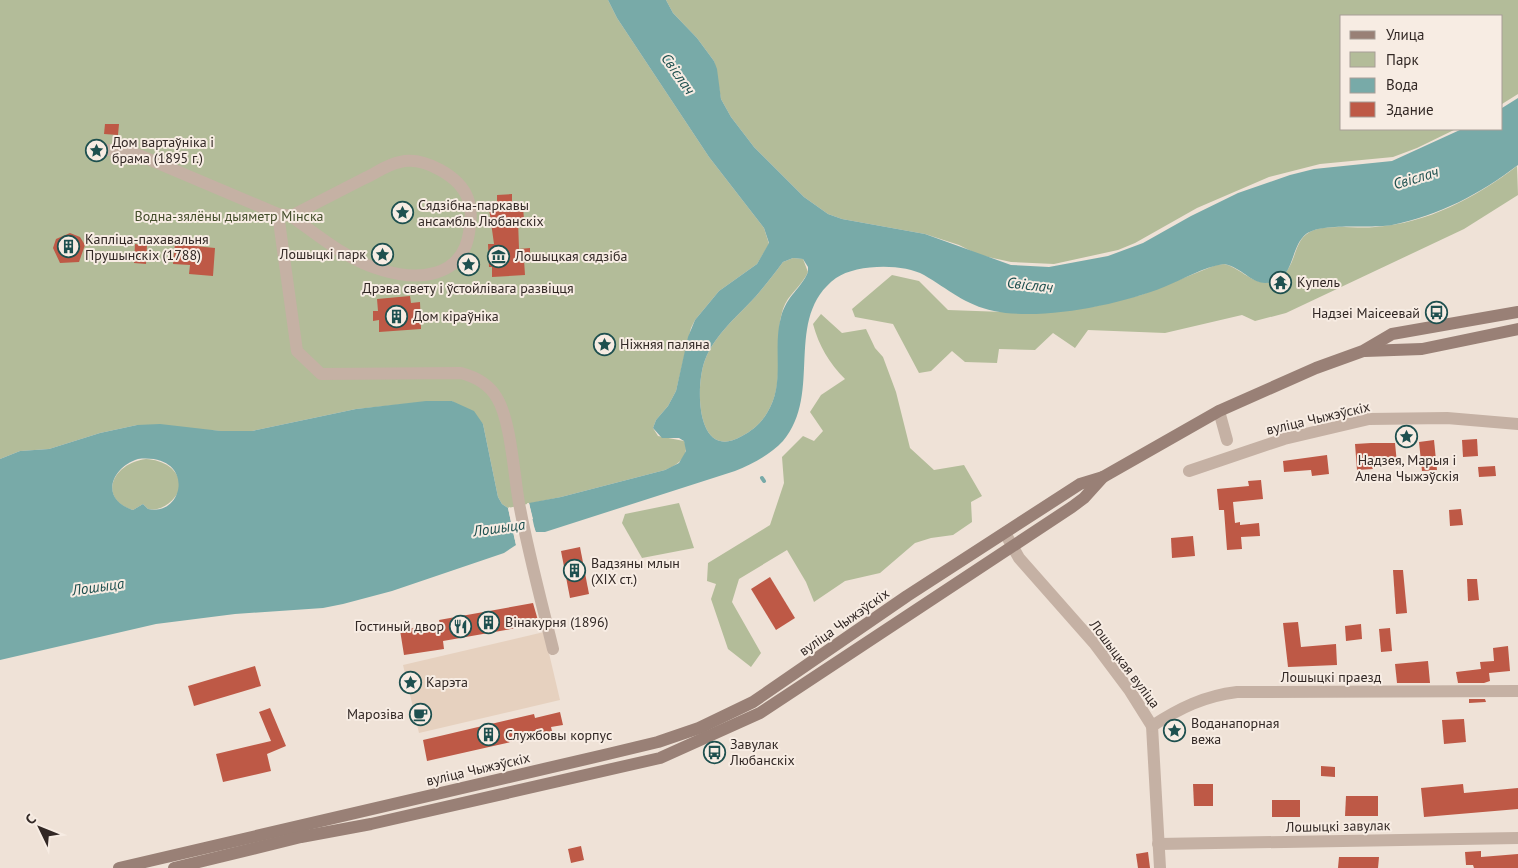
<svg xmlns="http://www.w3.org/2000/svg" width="1518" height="868" font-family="'PT Sans',sans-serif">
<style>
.green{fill:#b3bc99}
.plaza{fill:#e6d1bf}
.water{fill:#78aaa8;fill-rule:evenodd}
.pier{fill:#efe2d7}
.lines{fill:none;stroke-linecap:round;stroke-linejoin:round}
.stream{stroke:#78aaa8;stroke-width:4}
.building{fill:#be5946}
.street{stroke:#c5b1a4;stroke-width:12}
.secondary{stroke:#998076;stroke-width:12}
.labels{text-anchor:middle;stroke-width:4;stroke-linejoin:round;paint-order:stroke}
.poi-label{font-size:14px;fill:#322825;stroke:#f7ece3;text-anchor:start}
.park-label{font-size:14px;fill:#444e2b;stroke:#f7ece3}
.street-label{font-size:14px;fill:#322825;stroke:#f7ece3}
.water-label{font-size:15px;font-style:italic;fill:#1e504f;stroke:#f7ece3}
</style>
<rect width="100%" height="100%" fill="#efe2d7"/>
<!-- green -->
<g class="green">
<path d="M0 0H608L617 18 709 157 764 228 769 244 757 264 719 291 695 320 691 328 676 391 668 406 656 420 653 428 658 436 684 441C691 456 678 465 665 470L561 497 508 508 502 504 498 497 483 424 452 401H435L356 409 252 431H221L137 425 100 433 49 449 20 451 0 459Z"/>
<path d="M666 0H1518V94L1502 104V16H1342V129H1456L1417 148 1393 157 1320 164 1269 177 1197 208 1135 243 1118 250 1054 264 1011 262 979 255 959 245 925 234 842 219 828 214 804 197 754 147 731 117 721 99 714 61 697 38 673 13Z"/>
<path d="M1517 166 1518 195 1464 229 1286 313 1255 321 1242 315 1165 333 1088 330 1075 348 1053 333 1035 350 999 349 997 363 965 362 952 351 931 371 919 373 893 324 855 317 852 309 892 275 919 281 948 310 1033 313 1092 307 1141 295 1216 265 1224 264C1239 267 1253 285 1269 282 1301 275 1288 239 1314 230 1332 224 1355 229 1375 227 1428 223 1475 198 1517 166Z"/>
<path d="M793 258 803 259 808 272C802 286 788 294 783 309 772 344 787 382 767 413 761 423 752 431 742 436 696 463 695 386 705 360 715 334 739 315 757 295 766 284 775 273 783 262Z"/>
<path d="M821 314 842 333 866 329 875 348 883 357 896 392 910 448 934 470 964 465 982 496 971 502 972 522 953 535 931 538 915 543 880 573 845 581 814 602 806 582 787 550 739 579 732 602 761 653 751 667 728 649 711 599 716 584 707 581 708 563 770 525 784 483 782 457 803 436 814 441 823 431 810 412 821 395 845 379C829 363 819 346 813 324Z"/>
<path d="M146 459C163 460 181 469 180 489 174 501 162 512 148 509L143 504 133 510C97 499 112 463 146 459Z"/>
<path d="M679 503 694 548 642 558 622 523 625 514Z"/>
</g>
<!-- plaza -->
<path class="plaza" d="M544 632 560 700 419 733 403 665Z"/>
<!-- water -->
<path class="water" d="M608 0H666L673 13 697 38 714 61 717 69 721 99 731 117 754 147 804 197 828 214 842 219 925 234 1011 265 1049 267 1108 256 1143 243 1191 216 1238 193 1290 175 1314 169 1392 161 1462 129H1502V108L1518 98V165C1480 194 1440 215 1392 225 1371 229 1322 222 1306 234 1294 244 1294 262 1285 274 1257 297 1249 269 1224 264 1203 267 1184 279 1164 287 1119 305 1041 321 994 311 965 305 948 289 924 275 903 263 856 264 836 278 782 318 824 393 783 441 770 455 752 464 735 471L545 532H536L534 527 513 532 516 545 504 553 392 591 343 604 323 608 235 614 156 624 0 660V459L20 451 49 449 100 433 137 425 160 424 221 431H252L356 409 426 401H452L474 411 483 424 498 497 502 504 508 508 511 522 533 519 529 503 561 497 665 470 679 463 686 451 684 441 679 438H662L653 428 656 420 668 406 676 391 688 337 695 320 719 291 757 264 769 243 764 228 709 157 617 18ZM793 258 803 259 808 267V272C801 289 787 295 781 317 772 349 786 383 767 413 761 423 752 431 742 436 696 463 695 386 705 360 715 334 739 315 757 295 766 284 775 273 783 262ZM138 459C196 453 185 517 148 509L143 504 133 510C100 500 110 468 138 459Z"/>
<!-- pier -->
<path class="pier" d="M527 503H529L536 535 532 530 516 533 518 544 516 545 508 508 510 507 513 520 530 517Z"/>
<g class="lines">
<!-- stream -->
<path class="stream" d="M762 478 764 481"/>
</g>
<!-- building -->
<g class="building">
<path d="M105 124H119L118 135 104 134Z"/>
<path d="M512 194V202L518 201 519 208H523L524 219 518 220 519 249 530 248V260H524L525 275 492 277V267H489L488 244H494L489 208H492V202L497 201V195Z"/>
<path d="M70 233 80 237 85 245 79 262 60 263 53 248 56 239Z"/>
<path d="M135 244 147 245 146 264 134 263Z"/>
<path d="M175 244 215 248 213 276 189 274 190 265 173 264Z"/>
<path d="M410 296 411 303 420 302 421 329 379 332V320L373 321V311H378L377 299Z"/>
<path d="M1477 439 1478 456 1463 457 1462 440Z"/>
<path d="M1434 440 1437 470 1422 471 1419 442Z"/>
<path d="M1371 443H1395L1397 463 1372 465 1373 469 1357 470 1355 444Z"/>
<path d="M1327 455 1329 474 1312 476 1311 470 1284 472 1283 461Z"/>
<path d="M1495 466 1496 476 1479 477 1478 467Z"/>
<path d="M1261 480 1263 499 1233 502 1235 523 1240 522V525L1259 523 1260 536 1241 537 1242 549 1227 550 1224 510H1219L1217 489 1249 486 1248 481Z"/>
<path d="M1461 509 1463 525 1450 526 1449 510Z"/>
<path d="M1193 536 1195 556 1172 558 1171 538Z"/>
<path d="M580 547 589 594 570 598 561 551Z"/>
<path d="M1393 570H1403L1407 613 1396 614Z"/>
<path d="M770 577 795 618 776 630 751 589Z"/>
<path d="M1467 579H1477L1479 600 1468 601Z"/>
<path d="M533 603 539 624 443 641 444 649 404 655 400 630 440 624 439 620Z"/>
<path d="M1298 622 1301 647 1336 644 1337 665 1288 667 1283 623Z"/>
<path d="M1361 624 1362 639 1346 641 1345 626Z"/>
<path d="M1390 628 1392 651 1381 652 1379 629Z"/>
<path d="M1508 646 1510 671 1489 673 1490 681 1484 683H1458L1456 672 1481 669 1480 662 1494 661 1493 648Z"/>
<path d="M1428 661 1430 683H1397L1395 664Z"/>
<path d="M255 666 261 686 194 706 188 686Z"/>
<path d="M1469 699H1485L1486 702 1469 703Z"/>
<path d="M270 708 286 746 267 754 271 771 223 782 216 754 271 741 259 712Z"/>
<path d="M560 712 563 725 551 727 552 731 537 734V736L427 761 423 740 534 714 535 718Z"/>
<path d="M1464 719 1466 742 1444 744 1442 720Z"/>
<path d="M1321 766 1335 767V777L1321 776Z"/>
<path d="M1193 784H1213V806H1194Z"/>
<path d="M1463 784 1464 793 1518 788V809L1424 817 1421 788Z"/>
<path d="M1346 796H1378V816H1345Z"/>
<rect x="1272" y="800" width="28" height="17"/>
<path d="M581 846 584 860 571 863 568 849Z"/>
<path d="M1481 851V857L1518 854V868H1474L1473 865H1466L1465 852Z"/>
<path d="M1148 852 1150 868H1138L1136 854Z"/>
<path d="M1339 857H1379L1378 868H1338Z"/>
</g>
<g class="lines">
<!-- street -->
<g class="street">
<path d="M96 150H127L278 214 291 216C316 203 340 191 365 178 376 173 388 164 400 162 423 156 460 176 468 199 472 209 471 222 469 233 462 278 418 281 382 270 348 261 319 236 291 216"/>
<path d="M278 214 297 351 321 374 461 373C476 377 489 384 497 398 511 421 514 476 519 503 528 552 541 600 553 649"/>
<path d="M1219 411 1227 440"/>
<path d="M1189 471 1284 439 1369 419 1447 418 1518 424"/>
<path d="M1005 533 1019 558 1094 643 1130 691 1152 726 1160 868"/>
<path d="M1152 726C1180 708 1204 696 1237 692L1518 691"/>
<path d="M1158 844 1518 838"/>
</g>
<!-- secondary -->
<g class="secondary">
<path d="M1365 351 1422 349 1518 329"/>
<path d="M119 868 608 754 658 742 699 728 753 702 907 596 1080 484 1103 477 1219 411 1316 368 1363 351 1392 334 1518 312"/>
<path d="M174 868 301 837 371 824 660 758 760 713 1072 507 1084 498 1103 477"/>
</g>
</g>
<!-- icons -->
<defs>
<symbol id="sight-ring" viewBox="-11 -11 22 22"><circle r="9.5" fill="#f7ece3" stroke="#1e504f" stroke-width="1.5"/><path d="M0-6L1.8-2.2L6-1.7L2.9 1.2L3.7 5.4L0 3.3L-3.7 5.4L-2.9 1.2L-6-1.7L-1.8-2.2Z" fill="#1e504f"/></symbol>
<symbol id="building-ring" viewBox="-11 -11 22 22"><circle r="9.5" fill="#f7ece3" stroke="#1e504f" stroke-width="1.5"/><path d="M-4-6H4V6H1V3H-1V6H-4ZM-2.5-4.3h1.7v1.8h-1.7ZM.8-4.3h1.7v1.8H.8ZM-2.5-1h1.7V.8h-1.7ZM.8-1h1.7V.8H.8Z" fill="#1e504f"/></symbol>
<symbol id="museum-ring" viewBox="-11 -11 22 22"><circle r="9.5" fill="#f7ece3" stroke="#1e504f" stroke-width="1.5"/><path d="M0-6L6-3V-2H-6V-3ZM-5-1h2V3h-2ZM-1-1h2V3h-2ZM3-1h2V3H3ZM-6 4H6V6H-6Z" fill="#1e504f"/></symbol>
<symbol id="temple-ring" viewBox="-11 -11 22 22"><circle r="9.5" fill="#f7ece3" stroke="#1e504f" stroke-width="1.5"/><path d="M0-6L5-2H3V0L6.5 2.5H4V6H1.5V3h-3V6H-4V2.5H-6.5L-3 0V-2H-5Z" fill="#1e504f"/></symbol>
<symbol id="bus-ring" viewBox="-11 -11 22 22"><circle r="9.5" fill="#f7ece3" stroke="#1e504f" stroke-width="1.5"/><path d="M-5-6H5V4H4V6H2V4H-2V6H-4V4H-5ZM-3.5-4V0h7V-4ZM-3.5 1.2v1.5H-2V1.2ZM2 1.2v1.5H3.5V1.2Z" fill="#1e504f"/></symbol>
<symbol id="restaurant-ring" viewBox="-11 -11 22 22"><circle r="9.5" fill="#f7ece3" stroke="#1e504f" stroke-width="1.5"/><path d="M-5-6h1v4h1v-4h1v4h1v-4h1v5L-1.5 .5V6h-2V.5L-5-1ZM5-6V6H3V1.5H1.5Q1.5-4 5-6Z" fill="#1e504f"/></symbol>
<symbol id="cafe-ring" viewBox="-11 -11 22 22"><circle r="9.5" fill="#f7ece3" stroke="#1e504f" stroke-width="1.5"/><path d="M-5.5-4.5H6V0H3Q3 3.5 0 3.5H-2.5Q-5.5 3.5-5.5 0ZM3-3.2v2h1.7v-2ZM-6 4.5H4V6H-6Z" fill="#1e504f"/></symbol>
</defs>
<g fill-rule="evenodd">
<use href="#sight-ring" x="84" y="138" width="25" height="25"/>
<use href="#sight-ring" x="390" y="200" width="25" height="25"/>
<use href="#building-ring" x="56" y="234" width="25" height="25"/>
<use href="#sight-ring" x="370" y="242" width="25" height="25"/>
<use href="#museum-ring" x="486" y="244" width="25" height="25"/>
<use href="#sight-ring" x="456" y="252" width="25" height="25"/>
<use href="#temple-ring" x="1268" y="270" width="25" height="25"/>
<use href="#bus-ring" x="1424" y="300" width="25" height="25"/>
<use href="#building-ring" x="384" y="304" width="25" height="25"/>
<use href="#sight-ring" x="592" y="332" width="25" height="25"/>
<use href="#sight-ring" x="1394" y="424" width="25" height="25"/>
<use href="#building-ring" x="562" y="558" width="25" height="25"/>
<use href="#building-ring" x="476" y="610" width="25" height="25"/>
<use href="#restaurant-ring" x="448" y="614" width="25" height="25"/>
<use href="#sight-ring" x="398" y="670" width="25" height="25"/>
<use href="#cafe-ring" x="408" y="702" width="25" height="25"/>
<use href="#sight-ring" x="1162" y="718" width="25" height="25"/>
<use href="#building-ring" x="476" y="722" width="25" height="25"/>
<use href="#bus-ring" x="702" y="740" width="25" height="25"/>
</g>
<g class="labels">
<!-- poi labels -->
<g class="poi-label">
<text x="112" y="147">Дом вартаўніка і<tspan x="112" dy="16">брама (1895 г.)</tspan></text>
<text x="418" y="210">Сядзібна-паркавы<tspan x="418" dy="16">ансамбль Любанскіх</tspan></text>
<text x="85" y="244">Капліца-пахавальня<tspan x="85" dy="16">Прушынскіх (1788)</tspan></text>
<text x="366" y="259" text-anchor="end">Лошыцкі парк</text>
<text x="515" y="261">Лошыцкая сядзіба</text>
<text x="1297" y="287">Купель</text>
<text x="468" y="293" text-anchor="middle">Дрэва свету і ўстойлівага развіцця</text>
<text x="1420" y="318" text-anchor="end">Надзеі Маісеевай</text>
<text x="413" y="321">Дом кіраўніка</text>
<text x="620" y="349">Ніжняя паляна</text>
<text x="1407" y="465" text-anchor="middle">Надзея, Марыя і<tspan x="1407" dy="16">Алена Чыжэўскія</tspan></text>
<text x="591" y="568">Вадзяны млын<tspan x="591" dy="16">(XIX ст.)</tspan></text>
<text x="505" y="627">Вінакурня (1896)</text>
<text x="444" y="631" text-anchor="end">Гостиный двор</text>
<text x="426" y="687">Карэта</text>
<text x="404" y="719" text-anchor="end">Марозіва</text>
<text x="1191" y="728">Воданапорная<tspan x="1191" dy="16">вежа</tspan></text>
<text x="505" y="740">Службовы корпус</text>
<text x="730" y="749">Завулак<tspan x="730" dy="16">Любанскіх</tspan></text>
</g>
<!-- park labels -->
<g class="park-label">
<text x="229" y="221">Водна-зялёны дыяметр Мінска</text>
</g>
<!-- street labels -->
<g class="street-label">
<text transform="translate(1318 418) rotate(-13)" y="5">вуліца Чыжэўскіх</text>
<text transform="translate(844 622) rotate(-35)" y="5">вуліца Чыжэўскіх</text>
<text transform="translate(1125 664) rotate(53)" y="5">Лошыцкая вуліца</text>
<text x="1331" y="682">Лошыцкі праезд</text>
<text transform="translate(478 769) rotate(-13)" y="5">вуліца Чыжэўскіх</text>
<text transform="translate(1338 826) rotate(-1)" y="5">Лошыцкі завулак</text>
</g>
<!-- water labels -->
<g class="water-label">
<text transform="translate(678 74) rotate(55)" y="5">Свіслач</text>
<text transform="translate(1416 178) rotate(-17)" y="5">Свіслач</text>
<text transform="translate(1030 285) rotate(6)" y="5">Свіслач</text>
<text transform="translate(499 528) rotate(-8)" y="5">Лошыца</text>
<text transform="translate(98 587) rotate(-8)" y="5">Лошыца</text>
</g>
</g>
<!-- legend -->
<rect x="1340" y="15" width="162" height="115" fill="#f7ece3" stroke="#a89e97"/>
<rect x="1350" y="31" width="25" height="8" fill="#998076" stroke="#a89e97"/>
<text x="1386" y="40" font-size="15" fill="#322825">Улица</text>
<rect x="1350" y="52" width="25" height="15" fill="#b3bc99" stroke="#a89e97"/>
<text x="1386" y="65" font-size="15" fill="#322825">Парк</text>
<rect x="1350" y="78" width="25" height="15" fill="#78aaa8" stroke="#a89e97"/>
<text x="1386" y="90" font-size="15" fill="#322825">Вода</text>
<rect x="1350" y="102" width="25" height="15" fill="#be5946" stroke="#a89e97"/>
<text x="1386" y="115" font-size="15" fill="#322825">Здание</text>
<!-- north arrow -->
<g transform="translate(40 828) rotate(313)" stroke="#f7ece3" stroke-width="4" paint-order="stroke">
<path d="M0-4L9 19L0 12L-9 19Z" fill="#322825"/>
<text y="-8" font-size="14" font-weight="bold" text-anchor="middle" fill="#322825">С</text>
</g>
</svg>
